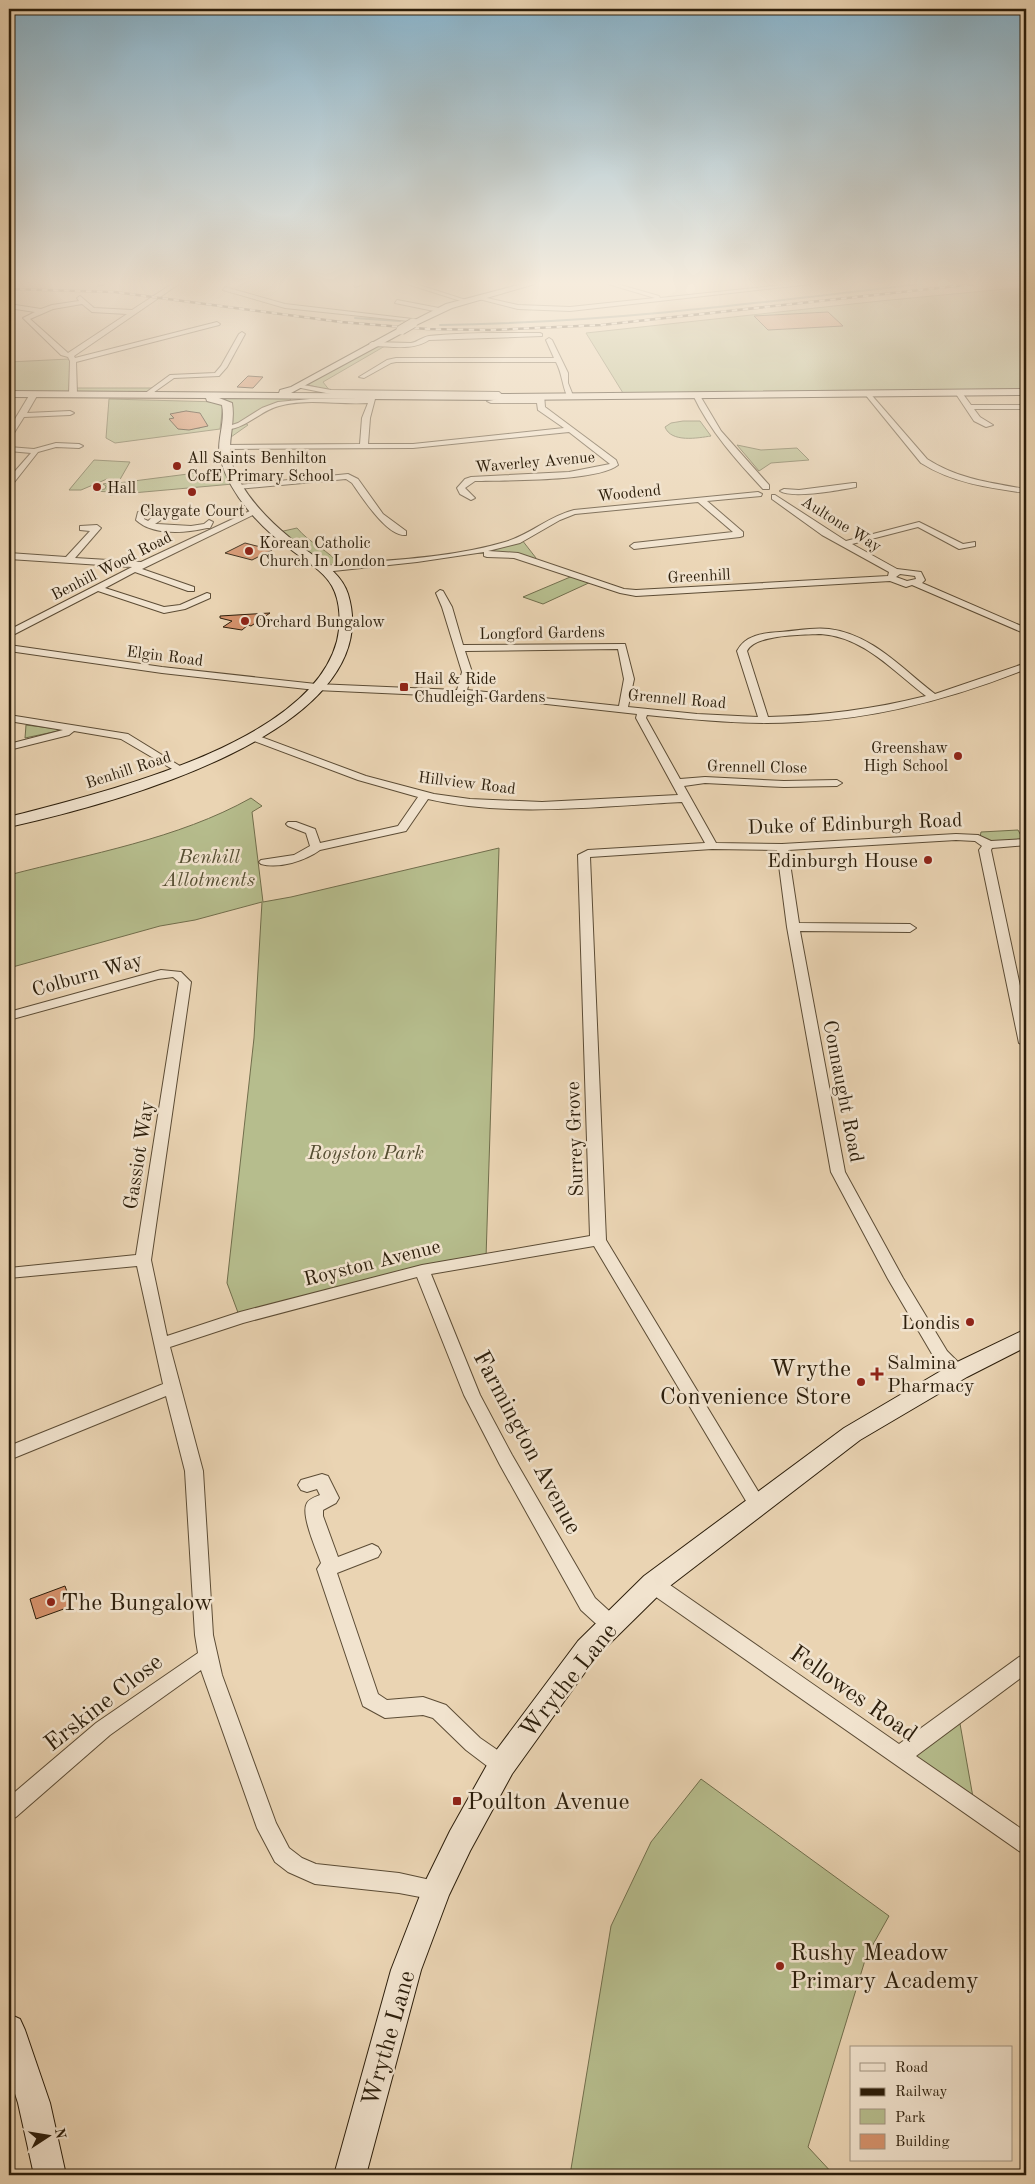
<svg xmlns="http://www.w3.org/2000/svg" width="1035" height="2184" font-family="'Old Standard TT',serif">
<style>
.green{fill:#b6bd8d;stroke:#716e4c;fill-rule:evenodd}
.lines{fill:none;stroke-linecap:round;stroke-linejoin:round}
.stream{stroke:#6d7a6c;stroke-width:2}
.building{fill:#d5926c;stroke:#2c1e0b}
.street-casing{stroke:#5c4c35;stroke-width:2}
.secondary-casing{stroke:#2c1e0b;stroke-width:2}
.street{fill:#f1e3ce;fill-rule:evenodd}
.secondary{fill:#f1e3ce;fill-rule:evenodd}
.rail-casing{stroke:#2c1e0b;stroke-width:2.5}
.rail{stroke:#f1e3ce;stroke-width:2;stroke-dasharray:5.5;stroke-linecap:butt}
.secondary-bridge-casing{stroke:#2c1e0b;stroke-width:11;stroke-linecap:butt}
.secondary-bridge{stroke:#f1e3ce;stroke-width:9}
.poi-dot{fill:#8f2418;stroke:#f1e3ce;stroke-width:2}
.labels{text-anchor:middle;stroke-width:5;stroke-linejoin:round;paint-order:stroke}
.far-poi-label{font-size:16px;fill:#2c1e0b;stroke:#f1e3ce;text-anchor:start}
.far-street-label{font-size:16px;fill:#2c1e0b;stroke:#f1e3ce}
.street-label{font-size:20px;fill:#2c1e0b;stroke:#f1e3ce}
.park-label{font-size:20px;font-style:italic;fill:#554e32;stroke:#f1e3ce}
.poi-label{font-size:20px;fill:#2c1e0b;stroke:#f1e3ce;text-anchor:end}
.near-poi-label{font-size:24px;fill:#2c1e0b;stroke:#f1e3ce;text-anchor:start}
.near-street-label{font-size:24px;fill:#2c1e0b;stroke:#f1e3ce}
</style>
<rect width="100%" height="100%" fill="#ead4b3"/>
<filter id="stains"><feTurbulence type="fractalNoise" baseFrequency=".004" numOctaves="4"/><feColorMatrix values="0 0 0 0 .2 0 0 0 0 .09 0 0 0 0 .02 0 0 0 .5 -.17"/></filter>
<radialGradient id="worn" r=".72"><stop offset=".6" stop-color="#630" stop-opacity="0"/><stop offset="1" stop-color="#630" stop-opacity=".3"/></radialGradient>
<!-- green -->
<g class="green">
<path d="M1006 289H1026V389L623 393 586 333 880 301Z"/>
<path d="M387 337 394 338 381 345 385 346 323 382 330 391 309 385V382Z"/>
<path d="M69 359 71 362V393L9 394V362Z"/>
<path d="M74 388H153L147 394H74Z"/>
<path d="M170 397H291L290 401 278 403 245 423 248 425 231 437 226 438 230 410 214 399Z"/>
<path d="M109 399 219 402 223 405 220 429 115 443 106 438ZM187 411 201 427 200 428 190 429 169 419 174 418 172 416 177 413Z"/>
<path d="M683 421H700L711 436C698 438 671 443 665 427L671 423Z"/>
<path d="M737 445 761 450 797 448 809 460 771 463 759 471Z"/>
<path d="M94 460 130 462 118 483 227 469 233 484 110 495 111 492 93 491 105 489 106 486 103 484 112 482V480L107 479 81 490H69Z"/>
<path d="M297 528C310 544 329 550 341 566L325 568 279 532Z"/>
<path d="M522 540 536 558 535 561 512 554 472 553Z"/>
<path d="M575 575 593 581 543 604 523 597Z"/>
<path d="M26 725 58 729V731L25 738Z"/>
<path d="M251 798 262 806 252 812 263 902 291 897 499 848 486 1258 240 1318 227 1283 254 1038 262 902 195 920 160 926 9 968V875C89 854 178 839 251 798Z"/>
<path d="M1018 830 1024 841 990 843 980 837 981 832Z"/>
<path d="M959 1718 974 1803 908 1756Z"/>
<path d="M701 1779 889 1916 866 1957 808 2147 834 2175H570L611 1926 651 1842Z"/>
</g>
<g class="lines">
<!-- stream -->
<g class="stream">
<path d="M98 286 105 284"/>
<path d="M355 318 400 321"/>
<path d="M440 325C601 323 760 303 920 284"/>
</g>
</g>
<!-- building -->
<g class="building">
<path d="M828 312 843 326 768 330 754 316Z"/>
<path d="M248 376 263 377 253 388 237 387Z"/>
<path d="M186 411 200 413 208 426 189 430 178 429 169 419 174 418 170 414Z"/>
<path d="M245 543 272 550 252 560 225 553Z"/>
<path d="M270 613 251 626 248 625 242 630 223 627 232 621 220 618V616Z"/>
<path d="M65 1586 72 1606 36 1619 30 1599Z"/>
</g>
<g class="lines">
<defs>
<g id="street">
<path d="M172 284H179L74 356 75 358 217 322 220 324 219 325 76 362 77 394 73 396 69 394 70 361 68 357 61 355 23 318 35 312 9 308V304L41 309 52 305 79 301 77 298 80 296 94 308 132 310ZM82 304 92 312 127 314 68 353 30 319 53 309Z"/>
<path d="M353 284H363L355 287Z"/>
<path d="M407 284H416L469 301 464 302Z"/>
<path d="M608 284H617L659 296 660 298 792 284H812L570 311 518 309 475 298 478 296 518 305 570 307 655 298Z"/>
<path d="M225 287 285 304 421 320 418 322 285 308 223 290Z"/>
<path d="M397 300 439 308 442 310 439 312 395 303Z"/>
<path d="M242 332 245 334 227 367 219 376 174 378 150 395 144 394 170 375 215 373 221 366 239 334Z"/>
<path d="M540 333 542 334V336L429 340C413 351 391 346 372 346L369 344 372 342 411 343C418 342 422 337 429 336 465 332 503 333 540 333Z"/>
<path d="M549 338 552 340 568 373V383L574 398 567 396C562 384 562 373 556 362H396L391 363 364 378 359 377 387 360 396 358H554L546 340Z"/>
<path d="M298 384 331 390 499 392 505 397 502 399H537L538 394H544L545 407 616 460 618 465C597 482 504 480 475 481L465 488 475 498 471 500 460 494 457 488 465 479 471 477 569 472 610 464 569 432 413 448 221 449 220 447 224 445 360 444 362 418 368 403C339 405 307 398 279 406 260 411 248 427 227 430L223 428 238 423 262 408 278 402 310 399H375L370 418 368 444H413L564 428 538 410 537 403H491L487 401 500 399 497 396 331 394 296 387V385Z"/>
<path d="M956 390H960L971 405H1026V409H974L980 417 993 425 986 427 974 421 954 391Z"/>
<path d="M864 391H868L927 459C958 479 991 483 1026 489V493C989 488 953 483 921 463L864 393Z"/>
<path d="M34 392 38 394 27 413 70 411 74 413 70 415 24 417 12 436H9V429L30 394Z"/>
<path d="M695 394H699L721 431 769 485V489H763C736 460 710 431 693 395Z"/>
<path d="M56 443 79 444 83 446 79 448 56 447 38 452 12 485H9V478L31 453 9 451V447L34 449Z"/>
<path d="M348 474 358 479 383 514 406 531V535C387 537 362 497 352 483L346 479 238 489 234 487 238 485Z"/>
<path d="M853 483H856V487C840 490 792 499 780 491L784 489 799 490Z"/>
<path d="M758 492 762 494 761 496 707 501 743 532V536L740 537 634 549 630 546 634 543 733 532 698 502 575 514 560 520 520 543 488 551 518 553 624 589 636 590 888 576 889 572 822 535 772 499V495H775L846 541 919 522 963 544 975 542V546L959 549 918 527 852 544 897 569 921 572 925 580 922 583 1026 628V634L912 585 906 587 890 581 636 596 620 593 514 558 487 557 484 556V552L417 562 324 572 320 569 324 566C384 560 447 559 505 542 530 535 549 516 574 510ZM900 574 915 576 916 579 907 581 896 577Z"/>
<path d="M155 510 163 513 161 520 155 524H157L191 526 204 524 209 520 213 522 210 528H207C186 533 153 536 136 520L138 512ZM155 515 148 521 144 519 145 516Z"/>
<path d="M252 510 259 512 142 569 194 587V591H188L135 572 105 588 164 607 180 605 207 593 210 594V598L185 609 164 613 98 591 9 637V630L132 567 9 559V553L66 557 90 531 80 530V526L97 525 101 528 75 558 141 562Z"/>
<path d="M440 590 443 591 452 607 463 645 625 644 634 679 628 707 697 714 758 717 737 651C745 635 763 633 780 632 796 631 813 627 829 629 872 634 902 669 935 694L1026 663V669C953 698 877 719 798 722 748 725 697 720 647 715L646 718 680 779 705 777 784 781 837 780 842 783 837 786 784 787 705 783 684 786 716 843 782 844 956 834 978 835 991 841 1026 839V845L992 848 991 850 1026 1014V1047L1019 1043 979 850 982 846 975 841 956 840 788 850 799 923 910 924 916 928 910 932 800 931 845 1172 903 1278 947 1351 967 1371 965 1375 959 1377 953 1375 935 1359 888 1279 831 1172 787 927 777 850 712 849 590 857 606 1240 764 1501 767 1506 764 1511 758 1513 752 1511 594 1246 431 1274 480 1395 512 1455 595 1598 618 1619 620 1625 618 1631 611 1633 604 1631 581 1610 500 1465 464 1395 417 1277 243 1323 170 1347 203 1471 213 1635 222 1675 276 1823 289 1848 302 1858 316 1864 399 1873 444 1883 447 1890 444 1897 436 1900 399 1893 315 1884 288 1872 275 1862 257 1828 201 1670 110 1735 16 1817 9 1820V1797L96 1723 198 1653 195 1635 185 1471 166 1396 9 1460V1446L163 1384 137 1266 9 1278V1268L136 1255 179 982 173 977 158 979 9 1020V1012L161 970 181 972 191 982 151 1260 167 1336 240 1312 422 1265 590 1236 578 855 588 850 705 843 682 802C599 806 510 818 428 799L406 831 320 850C305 861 279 869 261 864L259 862 261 860 294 855 310 846 306 833 288 826 286 824 288 822H296L315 829 320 843 398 826 418 797 358 780 249 739 248 737 253 734 366 776 434 794 470 799 542 802 678 795 636 718 637 714 492 698 316 690 162 673 9 651V645L162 667 316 684 457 690 462 672 442 607 436 593ZM821 634C864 637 893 671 926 696 874 709 822 716 768 717L747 651C755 634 803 635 821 634ZM618 649 624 679 619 706 467 690 472 672 465 651Z"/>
<path d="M9 715 128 734 188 771 183 774 179 773 121 739 74 731 69 735 9 750V744L63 730 9 721Z"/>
<path d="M322 1474 328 1476 339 1498 336 1503 323 1510V1516L338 1557 372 1544 378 1547 381 1552 378 1557 337 1573 378 1694 387 1700 423 1697 446 1705 480 1738 509 1758 512 1765 509 1772 502 1774 495 1772 466 1750 433 1718 423 1715 385 1718 363 1706 317 1569 321 1563C317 1551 300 1514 307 1503 309 1499 315 1497 320 1495L317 1489 307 1492 301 1490 298 1485 301 1480Z"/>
<path d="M653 1576 660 1578 899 1744 1019 1657 1026 1655V1674L916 1756 1026 1832V1854L1019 1851 646 1590 644 1584 646 1578Z"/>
</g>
<g id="secondary">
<path d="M522 284H535L452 308 416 325 409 323 446 304Z"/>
<path d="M401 327 404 328V332L291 393 501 394 1026 389V395L501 400 219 398 232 403C236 425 225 445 233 467 244 495 266 518 289 537 308 554 340 568 348 594 390 733 103 806 9 827V817C99 793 310 745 337 641 341 625 341 602 332 586 323 570 304 560 290 549 261 528 231 496 221 461 215 442 226 424 222 405L207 401 206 398 9 397V391L279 393 280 390 291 387Z"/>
<path d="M1026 1329V1347L967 1377 860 1440 662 1592 596 1657 512 1774 470 1851 449 1895 421 1970 366 2175H334L391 1970 426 1880 450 1831 492 1756 578 1641 644 1576 844 1428 951 1365Z"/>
<path d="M9 2014 20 2019 25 2030 50 2103 66 2175H34L18 2103 9 2075Z"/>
</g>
</defs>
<!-- street casing -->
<use href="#street" class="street-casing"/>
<!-- secondary casing -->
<use href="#secondary" class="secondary-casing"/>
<!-- street -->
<use href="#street" class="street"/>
<!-- secondary -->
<use href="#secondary" class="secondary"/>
<defs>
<path id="rail" d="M9 289 115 292 341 322 427 329 491 330 601 325 975 284"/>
</defs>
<!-- rail casing -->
<use href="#rail" class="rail-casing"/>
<!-- rail -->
<use href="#rail" class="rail"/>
<defs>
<path id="secondary-bridge" d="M401 330 413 323"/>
</defs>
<!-- secondary-bridge casing -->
<use href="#secondary-bridge" class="secondary-bridge-casing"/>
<!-- secondary-bridge -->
<use href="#secondary-bridge" class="secondary-bridge"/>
</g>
<!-- sky -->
<linearGradient id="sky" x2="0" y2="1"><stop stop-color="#88b6d0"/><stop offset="0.48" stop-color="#f6ecdd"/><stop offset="1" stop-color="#f6ecdd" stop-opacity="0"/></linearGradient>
<rect width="1035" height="590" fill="url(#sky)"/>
<!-- markers -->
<g class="poi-dot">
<circle cx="177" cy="466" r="5"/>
<circle cx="97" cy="487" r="5"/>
<circle cx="192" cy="492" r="5"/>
<circle cx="249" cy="551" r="5"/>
<circle cx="245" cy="621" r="5"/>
<rect x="399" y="682" width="10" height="10" rx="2.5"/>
<circle cx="958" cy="756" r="5"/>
<circle cx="928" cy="860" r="5"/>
<circle cx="970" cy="1322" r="5"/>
<path d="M874.5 1366.5h5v5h5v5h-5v5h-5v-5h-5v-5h5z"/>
<circle cx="861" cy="1382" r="5"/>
<circle cx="51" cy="1602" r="5"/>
<rect x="452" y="1796" width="10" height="10" rx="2.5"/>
<circle cx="780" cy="1966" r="5"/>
</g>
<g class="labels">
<!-- far-poi labels -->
<g class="far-poi-label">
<text x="187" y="463">All Saints Benhilton<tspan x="187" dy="18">CofE Primary School</tspan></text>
<text x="107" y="493">Hall</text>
<text x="192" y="516" text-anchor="middle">Claygate Court</text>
<text x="259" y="548">Korean Catholic<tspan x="259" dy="18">Church In London</tspan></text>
<text x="255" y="627">Orchard Bungalow</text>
<text x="414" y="684">Hail &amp; Ride<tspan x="414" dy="18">Chudleigh Gardens</tspan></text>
<text x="948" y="753" text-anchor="end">Greenshaw<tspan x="948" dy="18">High School</tspan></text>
</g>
<!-- far-street labels -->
<g class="far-street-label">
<text transform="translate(535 461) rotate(-5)" y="6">Waverley Avenue</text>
<text transform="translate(629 492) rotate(-6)" y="6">Woodend</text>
<text transform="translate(842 523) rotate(32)" y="6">Aultone Way</text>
<text transform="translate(111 565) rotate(-27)" y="6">Benhill Wood Road</text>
<text transform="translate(699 575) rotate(-3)" y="6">Greenhill</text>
<text transform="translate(542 632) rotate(-1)" y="6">Longford Gardens</text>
<text transform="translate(165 655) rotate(7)" y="6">Elgin Road</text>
<text transform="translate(677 698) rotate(5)" y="6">Grennell Road</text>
<text transform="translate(757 766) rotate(1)" y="6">Grennell Close</text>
<text transform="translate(128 769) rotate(-18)" y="6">Benhill Road</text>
<text transform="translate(467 782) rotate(7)" y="6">Hillview Road</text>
</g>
<!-- street labels -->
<g class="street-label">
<text transform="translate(855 823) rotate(-2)" y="7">Duke of Edinburgh Road</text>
<text transform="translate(87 974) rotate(-16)" y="7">Colburn Way</text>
<text transform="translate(844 1091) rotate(79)" y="7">Connaught Road</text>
<text transform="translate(574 1139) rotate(-92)" y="7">Surrey Grove</text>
<text transform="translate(138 1155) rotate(-81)" y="7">Gassiot Way</text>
<text transform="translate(372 1262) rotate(-14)" y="7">Royston Avenue</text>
</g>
<!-- park labels -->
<g class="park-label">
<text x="209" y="863">Benhill<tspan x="209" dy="23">Allotments</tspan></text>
<text x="366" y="1159">Royston Park</text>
</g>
<!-- poi labels -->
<g class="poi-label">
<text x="918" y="867">Edinburgh House</text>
<text x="960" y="1329">Londis</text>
<text x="887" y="1369" text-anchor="start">Salmina<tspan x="887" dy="23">Pharmacy</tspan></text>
</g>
<!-- near-poi labels -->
<g class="near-poi-label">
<text x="851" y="1376" text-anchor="end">Wrythe<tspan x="851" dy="28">Convenience Store</tspan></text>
<text x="61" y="1610">The Bungalow</text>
<text x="467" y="1809">Poulton Avenue</text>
<text x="790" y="1960">Rushy Meadow<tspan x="790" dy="28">Primary Academy</tspan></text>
</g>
<!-- near-street labels -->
<g class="near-street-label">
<text transform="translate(528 1442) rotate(62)" y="8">Farmington Avenue</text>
<text transform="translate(568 1680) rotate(-51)" y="8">Wrythe Lane</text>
<text transform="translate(854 1693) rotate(35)" y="8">Fellowes Road</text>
<text transform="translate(103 1702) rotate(-38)" y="8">Erskine Close</text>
<text transform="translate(388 2038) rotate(-74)" y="8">Wrythe Lane</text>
</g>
</g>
<!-- margin -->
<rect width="1035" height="2184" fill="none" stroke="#ead4b3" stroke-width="30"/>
<rect x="10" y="10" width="1015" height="2164" fill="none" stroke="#2c1e0b" stroke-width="2.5"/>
<rect x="15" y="15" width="1005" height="2154" fill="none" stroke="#2c1e0b"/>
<!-- legend -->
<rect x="850" y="2046" width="162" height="115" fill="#f1e3ce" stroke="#a29480"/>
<rect x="860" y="2063" width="25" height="8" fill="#f1e3ce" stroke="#a29480"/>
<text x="895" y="2072" font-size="15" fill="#2c1e0b">Road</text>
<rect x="860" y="2088" width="25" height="8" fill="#2c1e0b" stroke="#a29480"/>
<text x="895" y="2096" font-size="15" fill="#2c1e0b">Railway</text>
<rect x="860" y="2109" width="25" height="15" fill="#b6bd8d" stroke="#a29480"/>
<text x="895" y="2122" font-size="15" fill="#2c1e0b">Park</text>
<rect x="860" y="2134" width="25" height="15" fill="#d5926c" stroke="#a29480"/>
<text x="895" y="2146" font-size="15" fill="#2c1e0b">Building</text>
<!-- north arrow -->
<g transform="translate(48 2136) rotate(78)" stroke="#f1e3ce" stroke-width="4" paint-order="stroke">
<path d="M0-4L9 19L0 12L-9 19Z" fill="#2c1e0b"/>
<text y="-8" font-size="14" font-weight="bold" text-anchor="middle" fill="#2c1e0b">N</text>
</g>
<rect width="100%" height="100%" filter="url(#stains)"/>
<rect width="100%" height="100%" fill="url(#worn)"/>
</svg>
